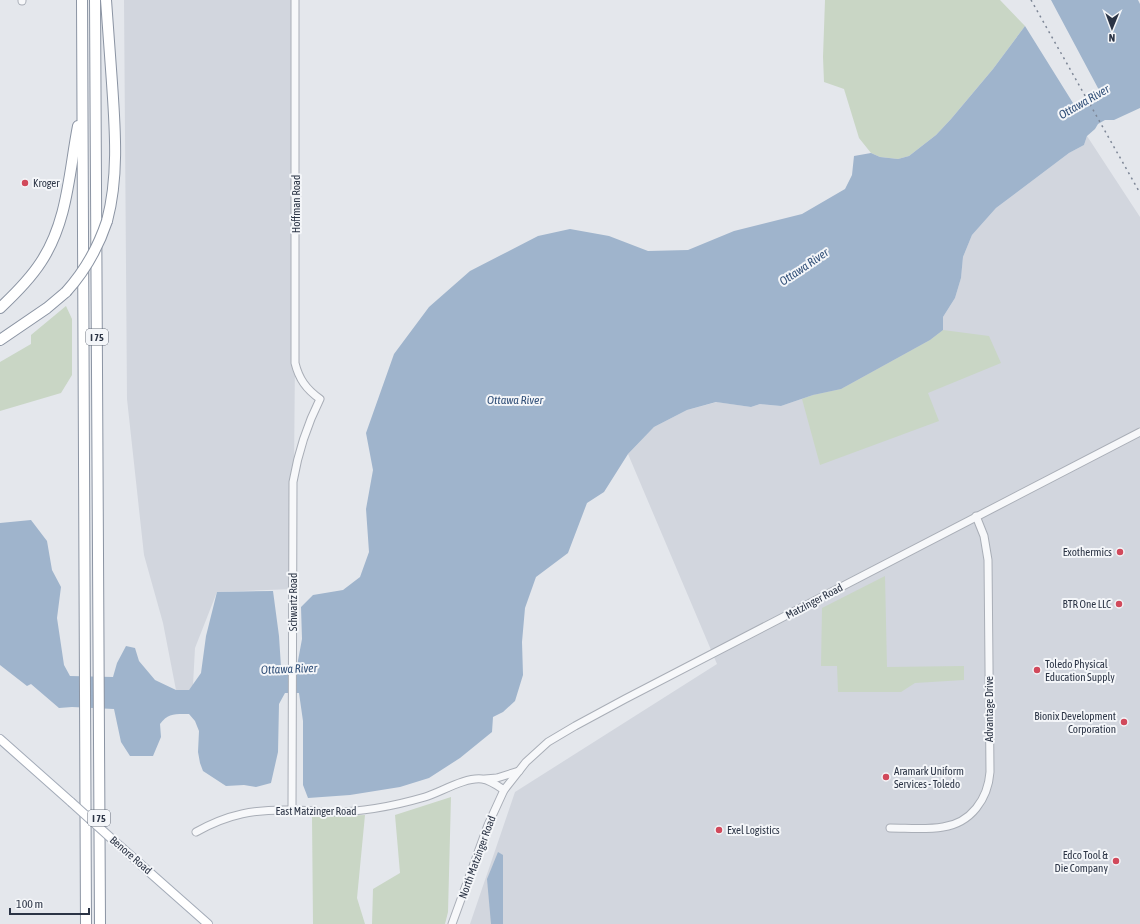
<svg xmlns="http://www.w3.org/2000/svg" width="1140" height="924" font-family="'Asap Condensed',sans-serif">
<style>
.built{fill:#d2d6de}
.green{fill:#c9d6c5}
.water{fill:#9fb4cc}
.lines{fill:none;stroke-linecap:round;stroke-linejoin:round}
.minor-casing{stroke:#a9aeb7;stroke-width:9}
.major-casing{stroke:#a3abb8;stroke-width:10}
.highway-casing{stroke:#8b94a3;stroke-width:12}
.minor{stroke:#f7f8fa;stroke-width:7}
.major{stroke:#fff;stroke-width:8}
.highway{stroke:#fff;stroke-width:10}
.rail{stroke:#7d8696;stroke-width:1.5;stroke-dasharray:2 4;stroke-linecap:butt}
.major-bridge-casing{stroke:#a3abb8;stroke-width:10;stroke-linecap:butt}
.highway-bridge-casing{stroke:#8b94a3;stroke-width:12;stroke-linecap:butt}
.major-bridge{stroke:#fff;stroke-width:8}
.highway-bridge{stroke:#fff;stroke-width:10}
.poi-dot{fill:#d1495b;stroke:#f4f6f9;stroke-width:1.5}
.labels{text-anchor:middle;stroke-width:4;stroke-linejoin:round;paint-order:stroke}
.shield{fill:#f4f6f9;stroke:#676e7b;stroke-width:1}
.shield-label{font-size:10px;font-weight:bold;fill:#2b3445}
.poi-label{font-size:11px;fill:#2b3445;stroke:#f4f6f9;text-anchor:start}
.street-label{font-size:11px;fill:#2b3445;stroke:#f4f6f9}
.water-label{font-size:12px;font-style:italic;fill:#34527a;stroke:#f4f6f9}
</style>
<rect width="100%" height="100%" fill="#e4e7ec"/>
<!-- built -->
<g class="built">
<path d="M124 0H295V356L293 589 217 592 195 648 193 685 189 690H176L163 623 144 555 127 399Z"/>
<path d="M1087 136 1140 217V924H470L515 792 717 664 628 454 654 427 687 410 717 402 751 407 760 404 781 406 813 395 943 330V317L955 298 961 278 963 257 972 235 996 208 1069 153 1084 145Z"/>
</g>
<!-- green -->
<g class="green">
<path d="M825 0H1000L1025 26 993 69 951 119 936 135 909 156 898 159 880 157 871 153 859 138 844 89 824 82 823 57Z"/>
<path d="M66 306 72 319V375L61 393 0 411V362L31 344V335Z"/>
<path d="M943 330 989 336 1001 363 928 393 939 421 820 465 802 399 813 395 841 389 930 340Z"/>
<path d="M885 576 887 667 964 666V680L915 683 901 692H838L837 666H821L822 608Z"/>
<path d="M451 797 448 912 445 924H372L373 889 400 873 395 815Z"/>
<path d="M365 815 357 898 365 924H313L312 817Z"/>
</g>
<!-- water -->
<g class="water">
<path d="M1051 0H1138L1140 4V108L1114 120H1105L1098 124 1095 129 1087 136 1084 145 1069 153 996 208 972 235 963 257 961 278 955 298 943 317V330L930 340 841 389 813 395 781 406 760 404 751 407 716 402 687 410 654 427 628 454 604 492 587 503 568 553 536 577 525 608 522 642 523 675 515 701 503 712 493 717 492 732 460 758 429 778 400 787 350 795 308 798 303 785V721L299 693H285L279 704 278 752 271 783 256 787 244 785 226 786 203 771 200 763 198 752 199 731 195 721 189 714C175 714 168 713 160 724L161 737 153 756H130L121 742 114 709 72 707 59 708 31 684 27 686 0 665V523L31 520 47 541 52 570 61 587 57 618 64 665 70 676 113 677 117 663 126 646 135 648 139 661 155 680 176 690H189L201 673 206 636 217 592 273 591 279 636 281 667 297 666 302 639 301 607 313 595 343 590 360 577 369 552 366 509 373 470 366 433 394 354 429 307 470 271 538 236 570 229 609 236 648 251 688 250 734 231 802 214 845 189 852 175 854 156 871 153 880 157 898 159 909 156 936 135 951 119 993 69 1025 26 1073 103C1089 107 1094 105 1099 90Z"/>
<path d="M498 852 503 855V924H491L487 879Z"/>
</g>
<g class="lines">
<defs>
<g id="minor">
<path d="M22 0V1"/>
<path d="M485 779 497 778 519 771"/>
<path d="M292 810 293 482C298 453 307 425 320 399 306 389 299 379 295 363V0"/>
<path d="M890 828C907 828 926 830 943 827 971 823 988 799 990 772L988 560 984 536 976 516"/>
<path d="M196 832C228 814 255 809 292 810 305 810 319 812 332 812 364 812 394 806 425 797 441 792 465 777 482 779 490 780 498 786 504 790"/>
<path d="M452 924 488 825 504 790 526 762 548 742 575 726 625 699 1140 432"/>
</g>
<g id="major">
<path d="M0 739 71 802"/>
<path d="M113 840 208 924"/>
</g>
<g id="highway">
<path d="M82 0 86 924"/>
<path d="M95 0 100 924"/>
<path d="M106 0C108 28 110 55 112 83 115 128 119 176 107 221"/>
<path d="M0 308C15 294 30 279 41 262 68 221 69 172 78 126"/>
<path d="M0 340 47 308 66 292"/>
</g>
</defs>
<!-- minor casing -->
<use href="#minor" class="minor-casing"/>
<!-- major casing -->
<use href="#major" class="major-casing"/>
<!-- highway casing -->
<use href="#highway" class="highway-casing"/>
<!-- minor -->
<use href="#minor" class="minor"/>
<!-- major -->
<use href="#major" class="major"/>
<!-- highway -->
<use href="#highway" class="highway"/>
<!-- rail -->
<path class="rail" d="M1031 0 1140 193"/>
<defs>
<path id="major-bridge" d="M71 802 113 840"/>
<path id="highway-bridge" d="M66 292C85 271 98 248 107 221"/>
</defs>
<!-- major-bridge casing -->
<use href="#major-bridge" class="major-bridge-casing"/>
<!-- highway-bridge casing -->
<use href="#highway-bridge" class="highway-bridge-casing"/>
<!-- major-bridge -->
<use href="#major-bridge" class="major-bridge"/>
<!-- highway-bridge -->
<use href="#highway-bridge" class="highway-bridge"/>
</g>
<!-- markers -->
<g class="poi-dot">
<circle cx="25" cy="183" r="4"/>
<circle cx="1120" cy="552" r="4"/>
<circle cx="1119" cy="604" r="4"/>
<circle cx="1037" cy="670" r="4"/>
<circle cx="1124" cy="722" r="4"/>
<circle cx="886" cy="777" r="4"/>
<circle cx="719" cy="830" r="4"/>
<circle cx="1116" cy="861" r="4"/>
</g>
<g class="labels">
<!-- shield labels -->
<g class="shield">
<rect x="86" y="329" width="22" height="16" rx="3"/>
<rect x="88" y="810" width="22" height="16" rx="3"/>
</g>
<g class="shield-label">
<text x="97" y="341">I 75</text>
<text x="99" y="822">I 75</text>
</g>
<!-- poi labels -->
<g class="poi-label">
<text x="33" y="187">Kroger</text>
<text x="1112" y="556" text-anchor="end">Exothermics</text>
<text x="1111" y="608" text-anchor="end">BTR One LLC</text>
<text x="1045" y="668">Toledo Physical<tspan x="1045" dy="13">Education Supply</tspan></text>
<text x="1116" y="720" text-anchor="end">Bionix Development<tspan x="1116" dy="13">Corporation</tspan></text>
<text x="894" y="775">Aramark Uniform<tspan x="894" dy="13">Services - Toledo</tspan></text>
<text x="727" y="834">Exel Logistics</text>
<text x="1108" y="859" text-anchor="end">Edco Tool &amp;<tspan x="1108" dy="13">Die Company</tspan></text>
</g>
<!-- street labels -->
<g class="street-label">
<text transform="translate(296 204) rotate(-90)" y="4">Hoffman Road</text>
<text transform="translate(814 601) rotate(-28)" y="4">Matzinger Road</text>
<text transform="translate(293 602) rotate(-90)" y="4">Schwartz Road</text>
<text transform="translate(989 709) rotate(-90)" y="4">Advantage Drive</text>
<text x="316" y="815">East Matzinger Road</text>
<text transform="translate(131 855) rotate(41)" y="4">Benore Road</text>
<text transform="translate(477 857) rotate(-70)" y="4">North Matzinger Road</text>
</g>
<!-- water labels -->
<g class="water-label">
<text transform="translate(1084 102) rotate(-30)" y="4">Ottawa River</text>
<text transform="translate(804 267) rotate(-34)" y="4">Ottawa River</text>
<text x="515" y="404">Ottawa River</text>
<text transform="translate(289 669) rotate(-2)" y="4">Ottawa River</text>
</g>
</g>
<!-- north arrow -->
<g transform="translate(1112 28) rotate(181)" stroke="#f4f6f9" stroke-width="3" paint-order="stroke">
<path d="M0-3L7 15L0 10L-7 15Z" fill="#2b3445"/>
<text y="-6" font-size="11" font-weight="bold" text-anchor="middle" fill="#2b3445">N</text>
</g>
<!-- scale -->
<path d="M10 908v6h79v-6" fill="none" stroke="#2b3445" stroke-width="2"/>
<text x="16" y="908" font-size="12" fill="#2b3445" stroke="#f4f6f9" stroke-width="3" paint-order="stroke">100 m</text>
</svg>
